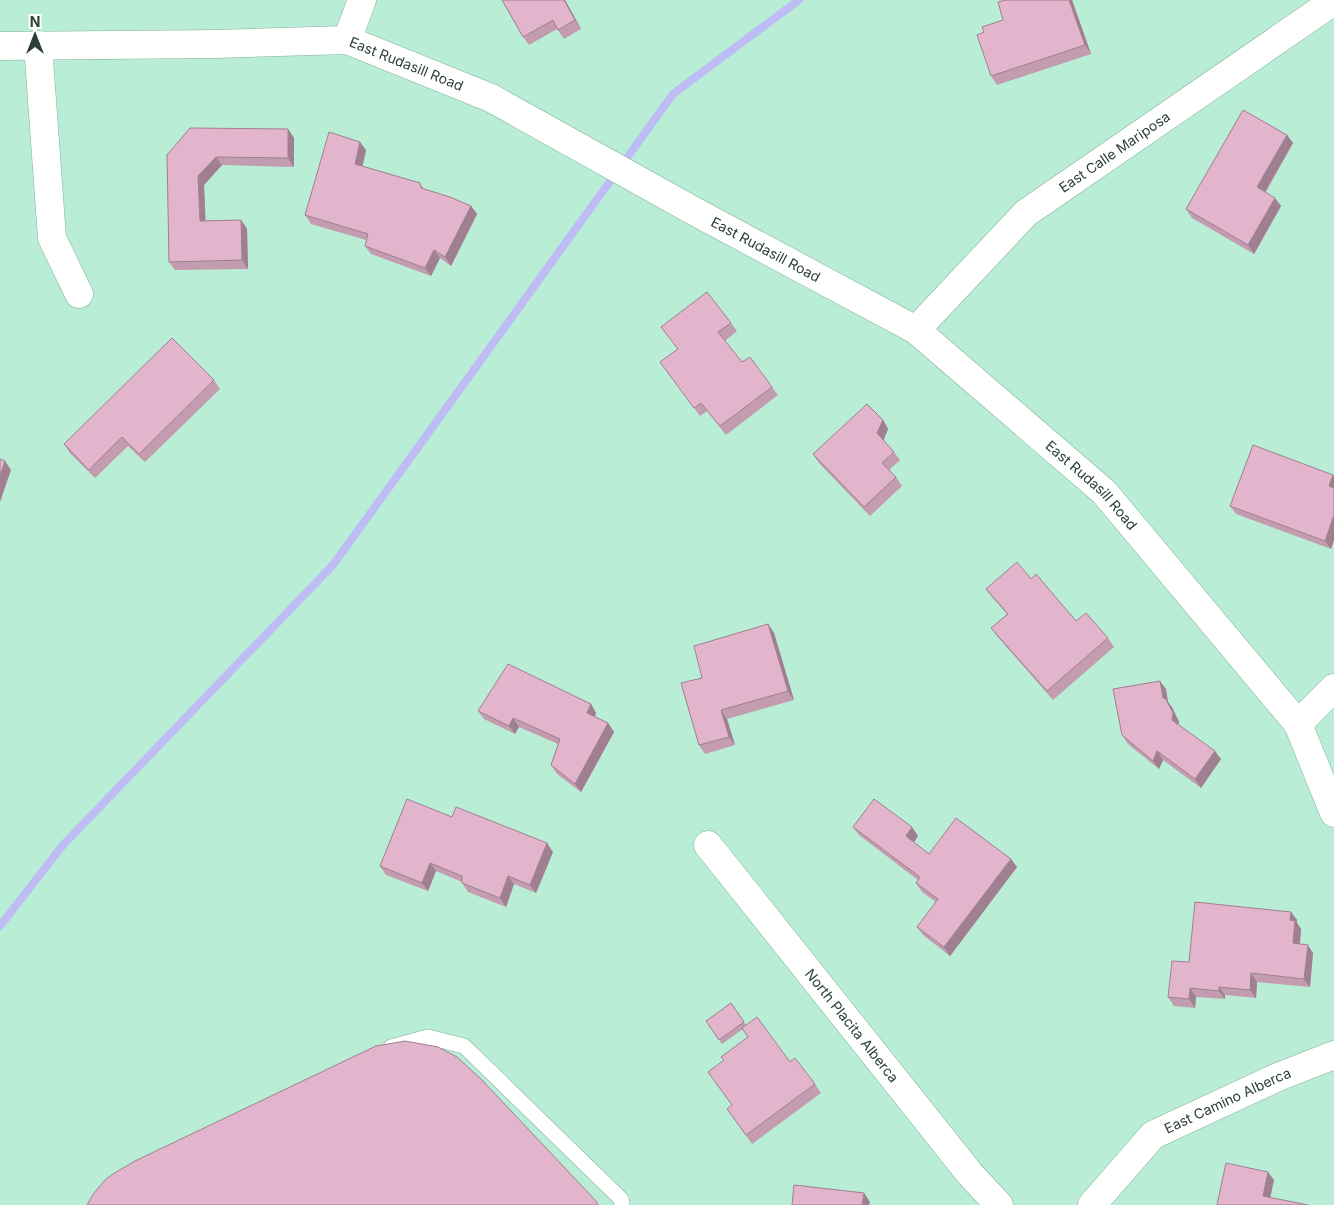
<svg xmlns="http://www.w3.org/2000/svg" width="1334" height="1205" font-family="Inter,sans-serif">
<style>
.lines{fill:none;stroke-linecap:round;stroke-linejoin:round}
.stream{stroke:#bebcf5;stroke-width:8}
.lane-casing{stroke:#80b19c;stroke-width:16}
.street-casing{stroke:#80b19c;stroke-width:29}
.lane{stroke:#fff;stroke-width:15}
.street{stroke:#fff;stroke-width:28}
.wall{fill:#c39cb0}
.shaded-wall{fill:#9f7f90}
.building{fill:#e3b5cd;stroke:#9f7f90}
.labels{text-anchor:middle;stroke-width:4.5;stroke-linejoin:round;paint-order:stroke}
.street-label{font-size:14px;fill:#2b4037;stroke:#fff}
</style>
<rect width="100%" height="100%" fill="#baedd6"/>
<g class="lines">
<!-- stream -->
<path class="stream" d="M0 926 63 845 333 565 673 94 799 0"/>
<defs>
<path id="lane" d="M391 1047 428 1037 464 1046 621 1199 622 1205"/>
<g id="street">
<path d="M347 40 362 0"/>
<path d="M38 45 52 238 79 294"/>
<path id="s1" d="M0 46 216 44 347 40 491 98 692 210 916 330 1104 492 1298 724 1334 813"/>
<path id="s2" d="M916 330 1026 213 1334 1"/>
<path d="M1298 724 1334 688"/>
<path id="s3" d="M708 845 970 1174 999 1205"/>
<path id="s4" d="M1092 1205 1153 1135 1278 1077 1334 1055"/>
</g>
</defs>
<!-- lane casing -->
<use href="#lane" class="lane-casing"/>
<!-- street casing -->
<use href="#street" class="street-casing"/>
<!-- lane -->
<use href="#lane" class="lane"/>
<!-- street -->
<use href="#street" class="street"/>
</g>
<!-- wall -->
<g class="wall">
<path d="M502 0H565L581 29 564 39 557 29 529 45 523 37Z"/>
<path d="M1072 0 1091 54 997 85 991 76Z"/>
<path d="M288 129 294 138V167L222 165 204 185 205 221 241 220 247 229 248 269 175 270 169 262 167 155Z"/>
<path d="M1287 135 1293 143 1266 192 1281 206 1254 254 1192 218 1186 209Z"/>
<path d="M366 150 362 167 420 183 424 189 471 206 477 214 451 266 440 258 431 276 371 254 365 246 366 240 311 224 305 215Z"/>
<path d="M731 323 737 331 725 341 742 362 772 387 778 395 726 435 707 411 700 416 660 362 678 349 661 327Z"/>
<path d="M214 380 220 389 145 462 128 446 95 478 70 453 64 444Z"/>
<path d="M883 420 888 429 883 440 894 452 900 460 889 470 896 477 902 486 870 516 819 463 813 454Z"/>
<path d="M1333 475 1334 476V540L1331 549 1236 514 1230 506Z"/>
<path d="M986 589 1076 621 1108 638 1114 647 1053 700 997 636 991 628 1007 614 992 597Z"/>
<path d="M768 624 774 633 794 700 727 719 735 745 705 754 699 745 702 678Z"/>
<path d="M1166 689 1168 702 1172 707 1179 722 1178 724 1221 759 1201 788 1163 760 1159 769 1128 744 1122 735Z"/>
<path d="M591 704 596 713 595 717 608 723 614 732 581 792 557 774 551 765 558 744 519 727 515 734 484 719 478 711Z"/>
<path d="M452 817 553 852 536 893 514 884 506 907 468 892 462 883V882L436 871 428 891 386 875 380 866Z"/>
<path d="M853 827 918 836 914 842 929 854 1017 867 950 956 923 935 917 927 936 902 922 892 916 883 918 880 859 835Z"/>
<path d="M1291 912 1297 920V923L1301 929 1300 944 1313 953 1310 987 1257 982 1256 998 1225 995V999L1196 997 1195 1008 1174 1006 1168 997 1189 962Z"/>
<path d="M731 1003 746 1025 815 1084 821 1093 752 1144 727 1109 732 1105 723 1061 748 1037 743 1029 722 1044 706 1021Z"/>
</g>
<!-- shaded-wall -->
<g class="shaded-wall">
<path d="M564 0H565L581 29 575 20Z"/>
<path d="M1069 0H1072L1091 54 1085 45Z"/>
<path d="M288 129 294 138V167L288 158Z"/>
<path d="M1287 135 1293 143 1263 195 1257 187Z"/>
<path d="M360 142 366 150 361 173 355 164Z"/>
<path d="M216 157 222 165 204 185 206 230 200 221 198 176Z"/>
<path d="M1275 198 1281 206 1254 254 1248 245Z"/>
<path d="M471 206 477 214 451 266 445 257Z"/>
<path d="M241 220 247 229 248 269 242 260Z"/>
<path d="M434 250 440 258 431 276 425 268Z"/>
<path d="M883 420 888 429 883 442 877 433Z"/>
<path d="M5 461 11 470 0 502V476Z"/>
<path d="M1333 475 1334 476V494L1329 486Z"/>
<path d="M1334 515V540L1331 549 1325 541Z"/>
<path d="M768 624 774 633 794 700 788 691Z"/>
<path d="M1160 681 1166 689 1168 702 1172 707 1179 722 1178 728 1172 720 1163 698Z"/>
<path d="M591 704 596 713 593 721 587 713Z"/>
<path d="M721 710 727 719 735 745 729 737Z"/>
<path d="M513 718 519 727 515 734 509 726Z"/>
<path d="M608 723 614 732 581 792 575 784Z"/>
<path d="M1157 751 1163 760 1159 769 1153 761Z"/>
<path d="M1215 751 1221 759 1201 788 1195 779Z"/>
<path d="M912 827 918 836 912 845 906 836Z"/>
<path d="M547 843 553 852 536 893 530 885Z"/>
<path d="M1011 859 1017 867 950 956 944 947Z"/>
<path d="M430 863 436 871 428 891 422 883Z"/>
<path d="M508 876 514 884 506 907 500 898Z"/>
<path d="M1291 912 1297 920V923L1301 929 1299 952 1293 943 1290 920Z"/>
<path d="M1308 945 1313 953 1310 987 1304 979Z"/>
<path d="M1251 973 1257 982 1256 998 1250 990Z"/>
<path d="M1219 987 1225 995V999L1219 991Z"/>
<path d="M1190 988 1196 997 1195 1008 1189 999Z"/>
<path d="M1268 1172 1274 1180 1269 1204 1263 1196Z"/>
<path d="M864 1193 870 1202 869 1205H862Z"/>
</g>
<!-- building -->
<g class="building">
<path d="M502 0H564L575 20 558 30 553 20 523 37Z"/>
<path d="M1005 0H1069L1085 45 991 76 977 35 984 32 982 27 1003 20 998 2Z"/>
<path d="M1243 110 1287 135 1257 187 1275 198 1248 245 1186 209Z"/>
<path d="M190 128 288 129V158L216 157 198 176 200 221 241 220 242 260 169 262 167 155Z"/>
<path d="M329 132 360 142 355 164 420 183 421 188 450 197 471 206 445 257 434 250 425 268 365 246 368 234 305 215Z"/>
<path d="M707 292 731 323 718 332 742 362 750 357 772 387 720 426 701 403 694 408 660 362 678 349 661 327Z"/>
<path d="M172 338 214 380 139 454 122 437 89 470 64 444Z"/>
<path d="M867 404 883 420 877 433 894 452 882 463 896 477 864 507 813 454Z"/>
<path d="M1253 445 1333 475 1329 486 1334 488V515L1325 541 1230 506Z"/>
<path d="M0 459 5 461 0 476Z"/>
<path d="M1017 562 1031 579 1036 574 1076 621 1086 613 1108 638 1047 691 991 628 1008 614 986 589Z"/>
<path d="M768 624 788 691 721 710 729 737 699 745 681 683 702 678 694 646Z"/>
<path d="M508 664 591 704 587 713 608 723 575 784 551 765 560 739 513 718 509 726 478 711Z"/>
<path d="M1160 681 1163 698 1166 699 1173 713 1172 720 1215 751 1195 779 1157 751 1153 761 1122 735 1113 689Z"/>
<path d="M407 799 452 817 456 807 547 843 530 885 508 876 500 898 462 883V876L430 863 422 883 380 866Z"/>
<path d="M874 799 912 827 906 836 929 854 956 818 1011 859 944 947 917 927 938 899 916 883 920 877 853 827Z"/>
<path d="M1195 902 1291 912 1290 920 1295 921 1293 943 1308 945 1304 979 1251 973 1250 990 1219 987V991L1190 988 1189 999 1168 997 1172 961 1189 962Z"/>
<path d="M731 1003 744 1022 719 1040 706 1021Z"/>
<path d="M757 1017 790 1062 795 1058 815 1084 746 1135 727 1109 732 1105 708 1072 724 1060 721 1057 748 1037 742 1028Z"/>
<path d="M405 1041 438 1047 457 1057 481 1079 596 1201 598 1205H87L94 1193 105 1180 113 1174 135 1161 376 1046Z"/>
<path d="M1226 1163 1268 1172 1263 1196 1308 1205H1217Z"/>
<path d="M794 1185 864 1193 862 1205H792Z"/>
</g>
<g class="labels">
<!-- street labels -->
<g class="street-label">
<text dy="5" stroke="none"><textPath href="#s1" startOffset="411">East Rudasill Road</textPath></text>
<text dy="5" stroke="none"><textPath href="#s2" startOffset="268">East Calle Mariposa</textPath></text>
<text dy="5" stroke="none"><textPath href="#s1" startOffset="816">East Rudasill Road</textPath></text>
<text dy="5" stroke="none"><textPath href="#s1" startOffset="1221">East Rudasill Road</textPath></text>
<text dy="5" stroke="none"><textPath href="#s3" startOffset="231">North Placita Alberca</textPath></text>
<text dy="5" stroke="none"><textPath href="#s4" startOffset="175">East Camino Alberca</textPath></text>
</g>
</g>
<!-- north arrow -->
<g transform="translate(35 35)" stroke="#ffffff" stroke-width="4" paint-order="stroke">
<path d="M0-4L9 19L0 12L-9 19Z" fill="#2b4037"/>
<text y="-8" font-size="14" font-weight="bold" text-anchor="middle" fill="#2b4037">N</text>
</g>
</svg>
